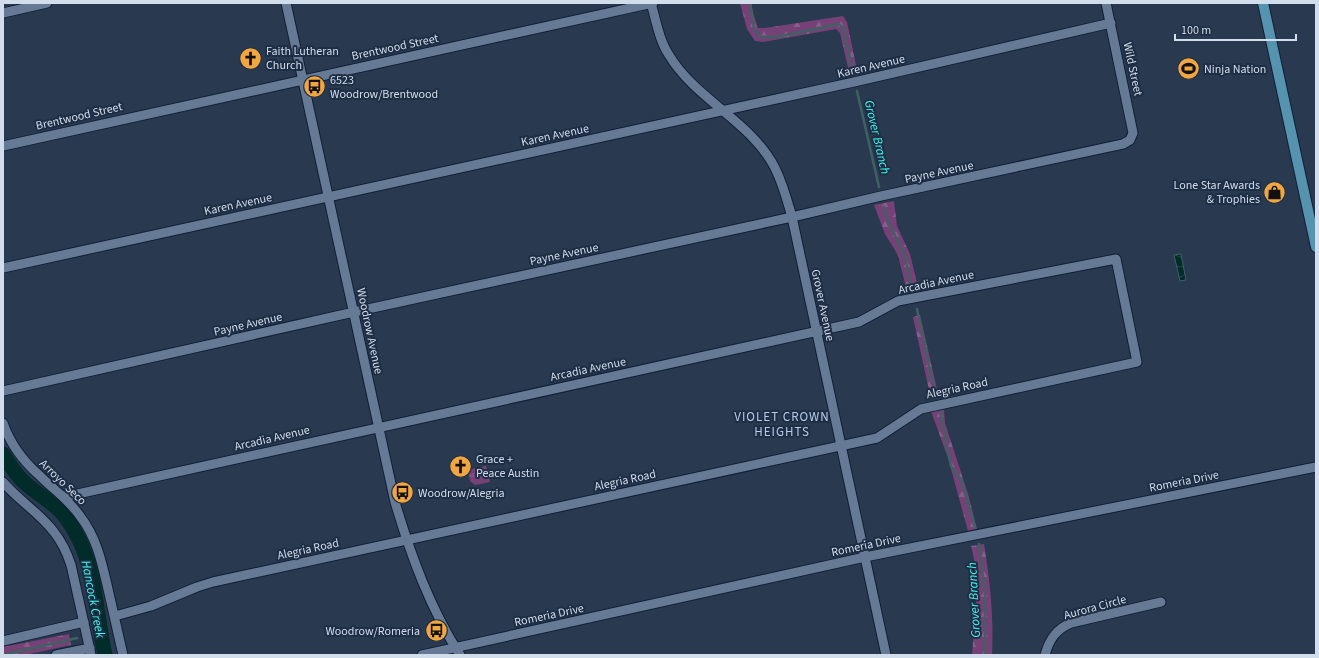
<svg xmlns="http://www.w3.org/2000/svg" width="1319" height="658" font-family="'Source Sans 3',sans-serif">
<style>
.grass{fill:url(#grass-tufts)}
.forest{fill:url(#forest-firs)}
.water{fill:url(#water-waves);stroke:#406164}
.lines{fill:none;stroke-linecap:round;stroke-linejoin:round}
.stream{stroke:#406164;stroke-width:2.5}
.river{stroke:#012c29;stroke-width:15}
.minor-casing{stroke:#101f35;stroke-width:11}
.major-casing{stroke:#101f35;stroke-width:12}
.minor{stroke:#677a95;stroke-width:9}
.major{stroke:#5693af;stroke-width:10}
.labels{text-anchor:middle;stroke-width:4;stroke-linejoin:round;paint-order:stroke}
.street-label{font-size:12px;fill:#d2ddec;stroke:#1e2e45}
.poi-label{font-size:12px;fill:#d2ddec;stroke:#1e2e45;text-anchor:start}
.water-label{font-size:13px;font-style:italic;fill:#40faed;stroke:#1e2e45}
.neighbourhood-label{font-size:13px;letter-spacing:1px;fill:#b6cbe9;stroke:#1e2e45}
</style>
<defs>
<pattern id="grass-tufts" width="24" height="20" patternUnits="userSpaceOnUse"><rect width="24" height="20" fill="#764177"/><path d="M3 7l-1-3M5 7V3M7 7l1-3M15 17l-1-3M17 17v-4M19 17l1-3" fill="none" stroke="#895c8a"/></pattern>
<pattern id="forest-firs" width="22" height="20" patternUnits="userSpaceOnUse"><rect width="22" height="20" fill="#764177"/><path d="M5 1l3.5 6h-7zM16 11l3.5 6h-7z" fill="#895c8a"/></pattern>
<pattern id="water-waves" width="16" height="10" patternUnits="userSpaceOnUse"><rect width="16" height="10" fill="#012c29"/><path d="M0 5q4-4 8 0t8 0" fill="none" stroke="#254a48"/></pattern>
</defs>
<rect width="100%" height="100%" fill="#283950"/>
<!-- grass -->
<path class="grass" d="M486 466 490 482 475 485 470 481 468 470Z"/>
<!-- forest -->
<g class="forest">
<path d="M740 3H751L754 16 758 28H765L843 16 847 22 857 70 849 72 840 33 836 29 763 42 755 41 747 29Z"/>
<path d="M894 201 897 226 910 254 919 291 907 292 898 255 885 234 874 205Z"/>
<path d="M920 315 939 398 931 399 913 317Z"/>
<path d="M944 410 945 423 968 494 977 529 968 531 948 458 931 411Z"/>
<path d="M984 544C990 581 994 618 992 655H972L978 577 971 546Z"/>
<path d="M69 634 71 645 25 655H3V647Z"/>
</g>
<!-- water -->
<path class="water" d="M1181 254 1186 280 1180 281 1174 255Z"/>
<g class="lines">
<!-- stream -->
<g class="stream">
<path d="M750 3 754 29 761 37H777L838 24 843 27 853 72"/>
<path d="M857 91 879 187"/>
<path d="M884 207 887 219 905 256 912 290"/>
<path d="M917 309 935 395"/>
<path d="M940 412 951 466 961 480 975 528"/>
<path d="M979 544 985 595V655"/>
<path d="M97 638 102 639"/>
<path d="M3 655 77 638"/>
</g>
<!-- river -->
<path class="river" d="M3 454C9 464 16 475 25 483 37 494 53 502 63 514 97 556 94 605 105 655"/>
<defs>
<g id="minor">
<path d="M286 3 395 502C411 556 430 608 460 655"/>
<path d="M651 3C656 20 659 40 669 55 696 100 751 121 775 168 783 184 787 200 792 217L886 655"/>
<path d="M3 13 47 3"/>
<path d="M3 146 653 3"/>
<path d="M3 268 854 82 1111 23"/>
<path d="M3 391 354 312 792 217 881 196 1123 144 1130 140 1133 133 1106 3"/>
<path d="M3 423C10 443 23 461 39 475 53 489 69 500 80 516 97 538 102 563 108 589 113 611 118 633 123 655"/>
<path d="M3 482C18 500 40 513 54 532 62 542 67 553 71 565L91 655"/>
<path d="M63 496 73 495 859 322 898 301 1116 259 1137 362 921 409 877 438 213 582 197 587 151 606 115 616"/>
<path d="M3 641 84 622"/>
<path d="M56 655 90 648"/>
<path d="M422 655 865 557 1316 467"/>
<path d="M1045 655C1049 640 1056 629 1071 623L1161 602"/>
</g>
<path id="major" d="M1263 3 1316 247"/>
</defs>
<!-- minor casing -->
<use href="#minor" class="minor-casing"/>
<!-- major casing -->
<use href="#major" class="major-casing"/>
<!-- minor -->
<use href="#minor" class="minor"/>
<!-- major -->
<use href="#major" class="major"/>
</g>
<!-- icons -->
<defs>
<symbol id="church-disc" viewBox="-11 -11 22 22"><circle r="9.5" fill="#f1a640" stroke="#1e2e45"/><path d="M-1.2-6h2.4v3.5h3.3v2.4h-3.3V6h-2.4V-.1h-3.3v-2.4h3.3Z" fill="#111"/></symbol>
<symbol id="stadium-disc" viewBox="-11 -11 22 22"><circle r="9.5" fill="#f1a640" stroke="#1e2e45"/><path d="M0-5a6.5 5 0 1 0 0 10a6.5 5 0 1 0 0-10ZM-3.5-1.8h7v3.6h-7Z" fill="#111"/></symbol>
<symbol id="bus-disc" viewBox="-11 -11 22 22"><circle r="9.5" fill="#f1a640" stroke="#1e2e45"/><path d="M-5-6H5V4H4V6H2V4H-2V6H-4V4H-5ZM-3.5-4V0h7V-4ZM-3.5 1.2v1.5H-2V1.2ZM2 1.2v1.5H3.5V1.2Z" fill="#111"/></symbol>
<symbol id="shop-disc" viewBox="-11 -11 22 22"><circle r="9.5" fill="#f1a640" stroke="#1e2e45"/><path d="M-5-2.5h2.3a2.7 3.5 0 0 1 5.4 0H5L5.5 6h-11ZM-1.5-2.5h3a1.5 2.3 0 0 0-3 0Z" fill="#111"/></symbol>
</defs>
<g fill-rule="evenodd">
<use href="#church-disc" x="238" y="46" width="25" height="25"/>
<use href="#stadium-disc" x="1176" y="56" width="25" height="25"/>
<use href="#bus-disc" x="302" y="74" width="25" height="25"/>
<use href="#shop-disc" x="1262" y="180" width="25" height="25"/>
<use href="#church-disc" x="448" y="454" width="25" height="25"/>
<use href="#bus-disc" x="390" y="480" width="25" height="25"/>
<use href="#bus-disc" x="424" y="618" width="25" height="25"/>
</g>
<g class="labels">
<!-- street labels -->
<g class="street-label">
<text transform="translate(395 47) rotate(-12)" y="4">Brentwood Street</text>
<text transform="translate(871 66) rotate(-13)" y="4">Karen Avenue</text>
<text transform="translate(1133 69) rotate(78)" y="4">Wild Street</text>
<text transform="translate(79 116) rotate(-13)" y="4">Brentwood Street</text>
<text transform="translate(555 135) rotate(-12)" y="4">Karen Avenue</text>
<text transform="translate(939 172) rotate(-12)" y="4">Payne Avenue</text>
<text transform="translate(238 204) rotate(-12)" y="4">Karen Avenue</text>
<text transform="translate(564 254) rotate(-12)" y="4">Payne Avenue</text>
<text transform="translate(936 282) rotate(-12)" y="4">Arcadia Avenue</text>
<text transform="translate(823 305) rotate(78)" y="4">Grover Avenue</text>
<text transform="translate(248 324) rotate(-13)" y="4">Payne Avenue</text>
<text transform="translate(370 331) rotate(78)" y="4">Woodrow Avenue</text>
<text transform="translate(588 369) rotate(-12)" y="4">Arcadia Avenue</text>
<text transform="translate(957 388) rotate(-12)" y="4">Alegria Road</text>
<text transform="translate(272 438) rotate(-13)" y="4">Arcadia Avenue</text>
<text transform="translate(625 480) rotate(-12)" y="4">Alegria Road</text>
<text transform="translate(1184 481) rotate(-11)" y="4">Romeria Drive</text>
<text transform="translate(63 482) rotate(44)" y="4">Arroyo Seco</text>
<text transform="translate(866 545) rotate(-12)" y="4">Romeria Drive</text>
<text transform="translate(308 549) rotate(-12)" y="4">Alegria Road</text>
<text transform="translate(1095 607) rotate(-15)" y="4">Aurora Circle</text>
<text transform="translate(549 615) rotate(-12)" y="4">Romeria Drive</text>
</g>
<!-- poi labels -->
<g class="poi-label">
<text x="266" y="55">Faith Lutheran<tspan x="266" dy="14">Church</tspan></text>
<text x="1204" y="73">Ninja Nation</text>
<text x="330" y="84">6523<tspan x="330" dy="14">Woodrow/Brentwood</tspan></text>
<text x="1260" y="189" text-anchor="end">Lone Star Awards<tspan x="1260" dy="14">&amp; Trophies</tspan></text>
<text x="476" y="463">Grace +<tspan x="476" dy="14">Peace Austin</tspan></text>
<text x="418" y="497">Woodrow/Alegria</text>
<text x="420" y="635" text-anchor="end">Woodrow/Romeria</text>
</g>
<!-- water labels -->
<g class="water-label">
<text transform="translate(878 137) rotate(77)" y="5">Grover Branch</text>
<text transform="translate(94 599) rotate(79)" y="5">Hancock Creek</text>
<text transform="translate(973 600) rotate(-93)" y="5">Grover Branch</text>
</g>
<!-- neighbourhood labels -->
<g class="neighbourhood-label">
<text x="782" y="421">VIOLET CROWN<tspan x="782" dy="15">HEIGHTS</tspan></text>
</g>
</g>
<!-- border -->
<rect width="1319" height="658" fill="none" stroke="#d2ddec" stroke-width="8"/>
<!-- scale -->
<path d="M1175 34v6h121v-6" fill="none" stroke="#d2ddec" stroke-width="2"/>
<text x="1181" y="34" font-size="12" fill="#d2ddec" stroke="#1e2e45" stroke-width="3" paint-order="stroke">100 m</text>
</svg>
